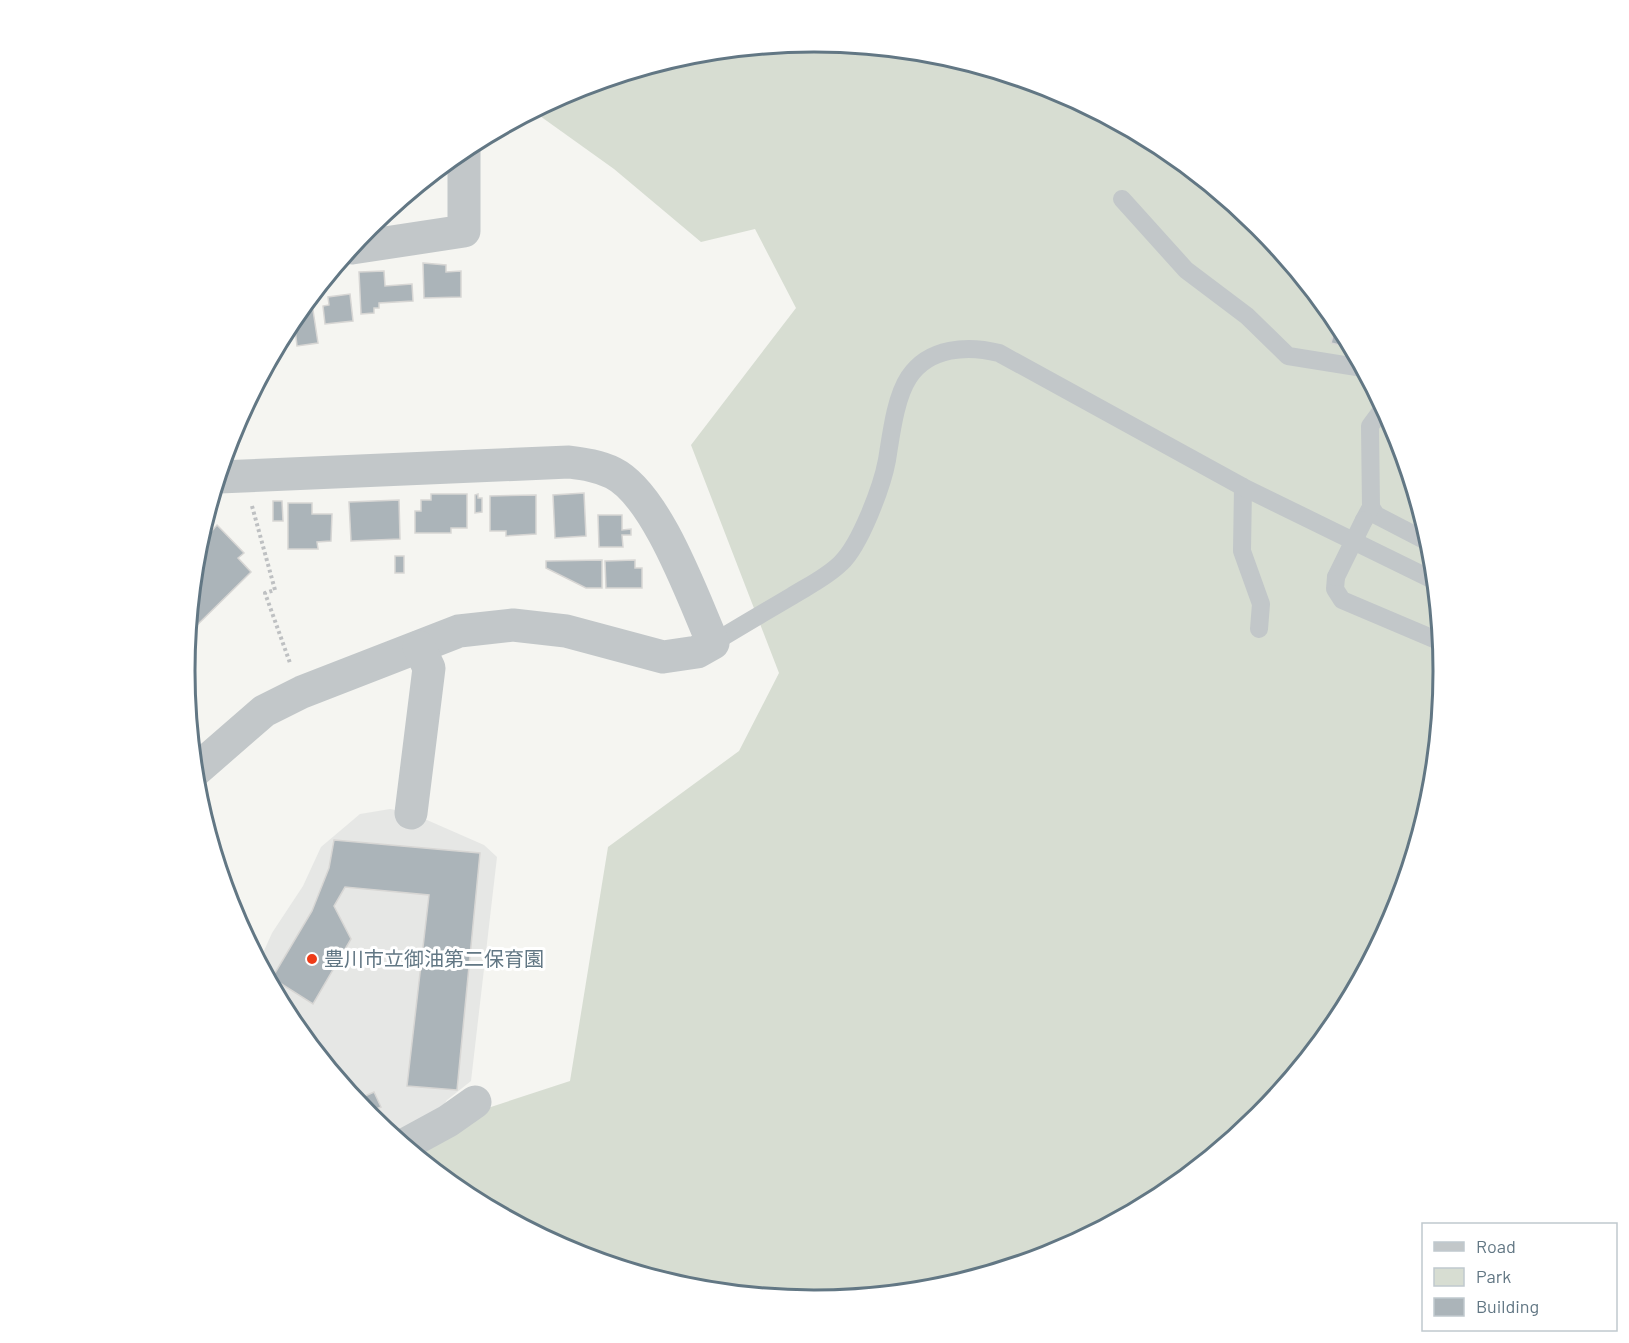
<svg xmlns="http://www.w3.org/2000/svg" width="1629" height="1343" font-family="Barlow,'Noto Sans JP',sans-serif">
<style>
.built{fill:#e6e7e5}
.green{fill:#d7ddd2}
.building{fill:#abb4b9;stroke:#d7d6d4;stroke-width:1.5}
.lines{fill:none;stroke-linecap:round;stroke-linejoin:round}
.path{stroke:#bec0c2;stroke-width:4;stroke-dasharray:3 3;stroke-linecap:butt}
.lane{stroke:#c2c7c9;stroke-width:18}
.street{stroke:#c2c7c9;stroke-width:33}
.lane-bridge{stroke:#c2c7c9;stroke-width:18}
.poi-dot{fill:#ee3c18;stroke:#fff;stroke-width:2}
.labels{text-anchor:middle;stroke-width:6;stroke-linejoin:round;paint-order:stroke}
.poi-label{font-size:20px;fill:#627784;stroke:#fff;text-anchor:start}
.rim{fill:none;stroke:#627784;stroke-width:3}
</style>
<rect width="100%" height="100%" fill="#f5f5f1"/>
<!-- built -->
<path class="built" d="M390 809 411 813 484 845 497 857 471 1081 447 1100 440 1110 393 1136 369 1116 291 1021 259 962 272 933 303 886 321 847 360 814Z"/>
<!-- green -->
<path class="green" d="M815 42 938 54 1056 90 1165 148 1260 227 1338 322 1396 431 1432 549 1444 672 1432 795 1396 913 1338 1022 1259 1117 1164 1195 1055 1253 937 1289 814 1301 691 1289 573 1253 464 1195 403 1144 448 1121 570 1081 608 847 739 751 779 673 691 445 796 308 755 229 701 242 614 169 533 111 574 90 692 54Z"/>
<!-- building -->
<g class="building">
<path d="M423 263 446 265V272L461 271V297L424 298Z"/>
<path d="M384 271 385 286 412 284 413 301 379 303V308H374V313L361 314 359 272Z"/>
<path d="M350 294 353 321 325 324 323 306 329 305 328 297Z"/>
<path d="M311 297 318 343 297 346 294 319Z"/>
<path d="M1337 320 1338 322 1352 348 1331 343Z"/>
<path d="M584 493 586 536 555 538 553 495Z"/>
<path d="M431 494H467V528H451V533H415V511H421V500H431Z"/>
<path d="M478 494V498H482V512L475 513V495Z"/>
<path d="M536 495V534L506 536V531H490V496Z"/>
<path d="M399 500 400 539 351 541 349 502Z"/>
<path d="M273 501H282L283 521H273Z"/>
<path d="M288 503H312V514H332L331 541 317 542 318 549H288Z"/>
<path d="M598 515H622V530L631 529V535H622L623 547H599Z"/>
<path d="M217 525 244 553 238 558 251 572 190 632 197 548Z"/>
<rect x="395" y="556" width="9" height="17"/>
<path d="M602 560V588H586L546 568V561Z"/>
<path d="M635 560V568H642V588H606L605 561Z"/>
<path d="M334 840 480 853 457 1090 407 1086 429 895 345 887 334 906 351 939 313 1004 272 978 312 911 329 868Z"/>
<path d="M374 1092 381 1107 367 1113 356 1100Z"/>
</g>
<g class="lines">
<!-- path -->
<path class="path" d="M252 506 275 590 265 593 290 663"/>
<!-- lane -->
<g class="lane">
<path d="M1122 199 1186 270 1247 316 1288 356 1363 368"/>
<path d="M1243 487 1242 551 1261 604 1259 629"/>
<path d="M1371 507 1376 515 1430 543"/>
<path d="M1364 520 1371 507 1370 426 1384 407"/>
<path d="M1336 577 1335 589 1342 600 1441 642"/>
<path d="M713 643C739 627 765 612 792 596 808 586 827 577 841 563 860 545 882 487 887 460 891 436 895 398 909 377 929 347 968 345 999 353L1243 487 1435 581"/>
</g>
<!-- street -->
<g class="street">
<path d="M352 248 464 231V148"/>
<path d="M195 771 264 711 302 692 459 631 513 625 566 631 663 657 697 652 713 643C693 598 657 495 613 473 599 466 584 464 569 462L219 477"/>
<path d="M411 813 429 668 419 647"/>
<path d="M404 1145 448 1121 475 1102"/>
</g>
<!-- lane-bridge -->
<path class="lane-bridge" d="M1336 577 1364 520"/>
</g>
<!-- markers -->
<circle class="poi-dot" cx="312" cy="959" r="6"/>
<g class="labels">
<!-- poi labels -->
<g class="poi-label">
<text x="324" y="966">豊川市立御油第二保育園</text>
</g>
</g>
<!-- crop -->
<path d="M0 0H1629V1343H0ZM195 671a619 619 0 1 1 1238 0a619 619 0 1 1-1238 0Z" fill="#fff" fill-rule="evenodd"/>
<path class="rim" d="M195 671a619 619 0 1 1 1238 0a619 619 0 1 1-1238 0Z"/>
<!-- legend -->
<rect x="1422" y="1223" width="195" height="108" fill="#ffffff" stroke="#c0c9ce" stroke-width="1.5"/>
<rect x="1434" y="1242" width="30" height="9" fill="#c2c7c9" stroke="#c0c9ce" stroke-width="1.5"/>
<text x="1476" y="1253" font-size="18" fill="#627784">Road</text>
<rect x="1434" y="1268" width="30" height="18" fill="#d7ddd2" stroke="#c0c9ce" stroke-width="1.5"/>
<text x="1476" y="1283" font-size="18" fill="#627784">Park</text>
<rect x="1434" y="1298" width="30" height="18" fill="#abb4b9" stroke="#c0c9ce" stroke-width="1.5"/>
<text x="1476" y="1313" font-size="18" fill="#627784">Building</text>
</svg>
